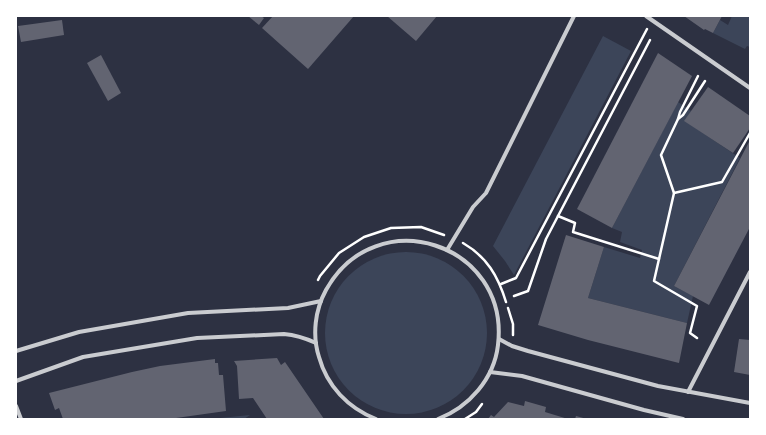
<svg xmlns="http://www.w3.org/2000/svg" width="766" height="435" font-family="Manrope,sans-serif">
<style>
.green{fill:#3c4559}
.building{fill:#626471}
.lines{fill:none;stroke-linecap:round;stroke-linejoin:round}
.path{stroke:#fff;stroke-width:2.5}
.minor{stroke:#caccd0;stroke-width:4}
</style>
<rect width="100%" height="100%" fill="#2d3142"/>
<!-- green -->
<g class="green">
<path d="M732 16H750V47L747 46 745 49 713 33 720 20 728 25Z"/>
<path d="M603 36 631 51 514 275 505 261 493 246Z"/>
<path d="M678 102 691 111 685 121 740 158 674 286 693 296 687 323 588 298 604 247 640 258 642 250 620 242 622 232 612 228Z"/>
<circle cx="406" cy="333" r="81"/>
<path d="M250 415 244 419H210Z"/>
</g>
<!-- building -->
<g class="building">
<path d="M248 16H261L264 18 259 25Z"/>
<path d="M273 16H354L308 69 262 28Z"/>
<path d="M387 16H437L416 41Z"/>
<path d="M684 16H722L713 33 705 29 704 30Z"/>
<path d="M62 20 64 35 21 42 18 26Z"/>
<path d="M658 53 692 76 612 228 577 209Z"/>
<path d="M101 55 121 93 108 101 87 63Z"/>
<path d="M708 87 750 116V128L733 153 684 121Z"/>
<path d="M750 140V227L709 305 674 286Z"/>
<path d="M566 235 604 247 588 298 687 323 679 363 588 340 538 325Z"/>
<path d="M739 339 750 340V375L734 372Z"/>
<path d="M277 358 281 365 285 362 324 419H267L253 398 239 399 237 366 234 361Z"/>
<path d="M215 359V363H218L219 375H223L226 411 169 419H63L59 408 55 410 49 393 132 372 160 366Z"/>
<path d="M525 401 546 407 545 412 568 419H488L491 415 494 417 508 402 524 406Z"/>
<path d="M576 416 587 419H575Z"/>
</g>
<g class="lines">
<!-- path -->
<g class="path">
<path d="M678 119 680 112 698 76"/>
<path d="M674 193 722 182 750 133"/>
<path d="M558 216 575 223 573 232 659 259"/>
<path d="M463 243C487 257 498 276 506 302"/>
<path d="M318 280 320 276 339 253 364 237 391 228 421 227 444 235"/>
<path d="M501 284 516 278 647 29"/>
<path d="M514 296 528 291 546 239 650 40"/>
<path d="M508 308 513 324V335"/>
<path d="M697 338 690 333 697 306 654 281 674 193 661 155 678 119 683 115 705 81"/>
<path d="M465 419 476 412 482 404"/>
</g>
<!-- minor -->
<g class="minor">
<path d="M646 16 750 88"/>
<path d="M447 250 473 207 486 193 574 16"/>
<path d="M499 339 512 346 528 351 658 386 750 403"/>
<path d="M16 351 79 332 188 313 288 308 321 301"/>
<path d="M490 372 522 376 644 410 683 419"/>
<path d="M16 381 83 357 197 338 284 334C296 335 305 338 316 343"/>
<path d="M688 392 750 272"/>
<path d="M16 406 21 419"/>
<path d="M376 419C348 408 327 386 319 357 312 335 315 310 326 290 376 200 510 243 498 345 494 379 469 407 438 419"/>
</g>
</g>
<!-- border -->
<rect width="766" height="435" fill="none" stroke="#ffffff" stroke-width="34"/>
</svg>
